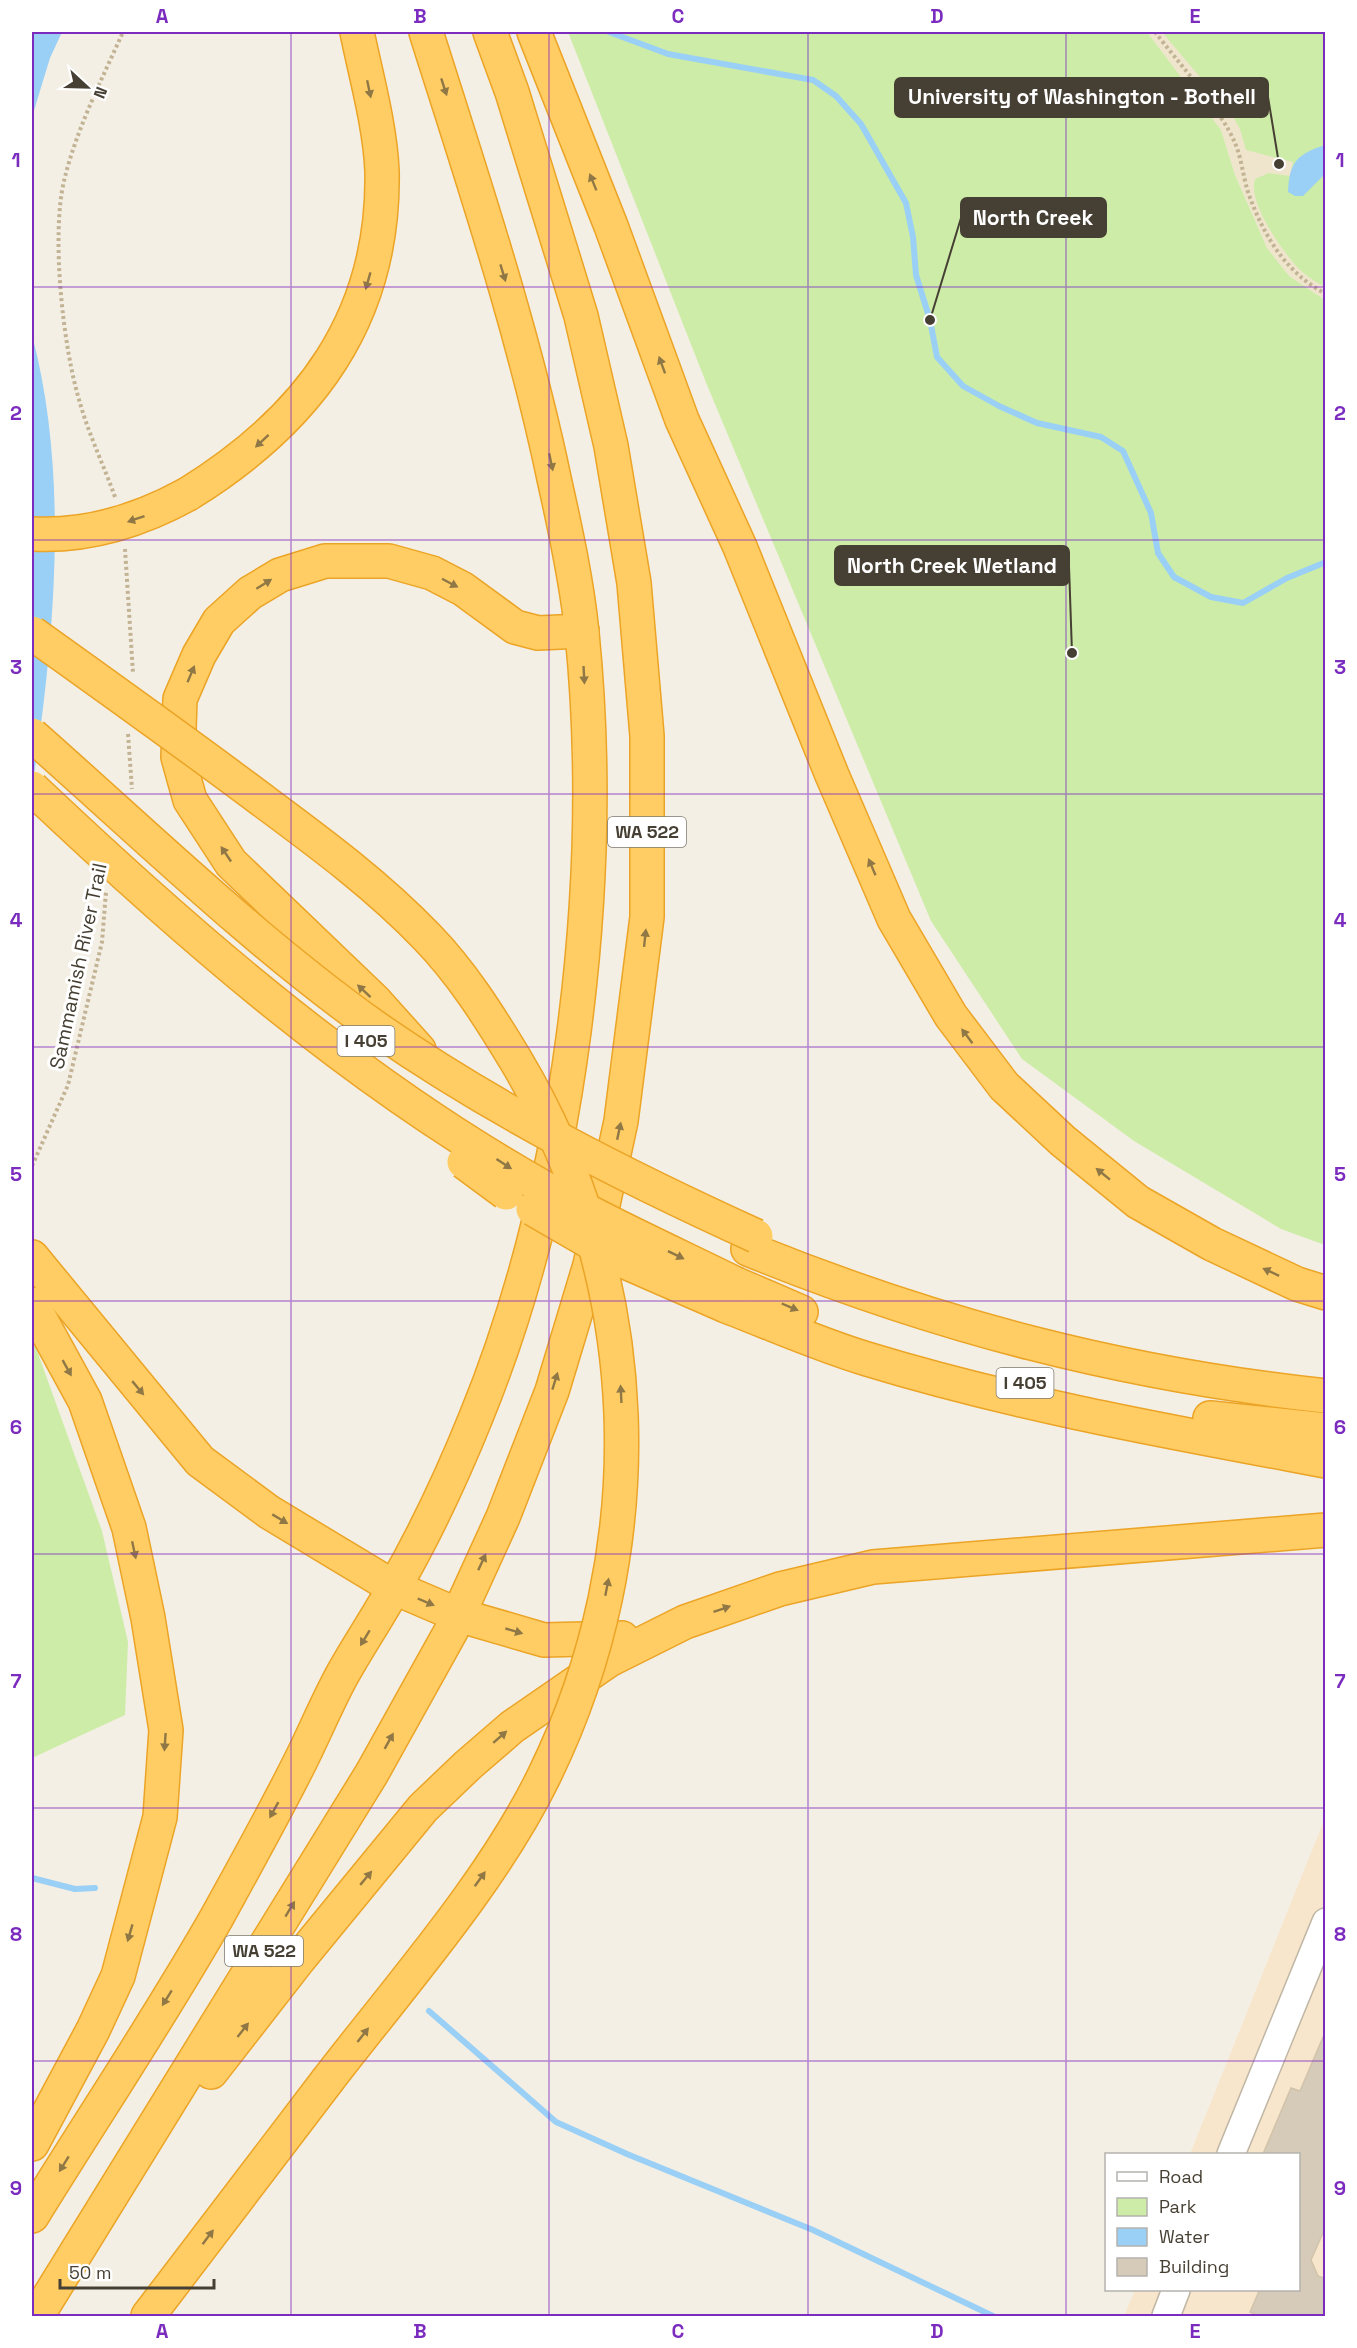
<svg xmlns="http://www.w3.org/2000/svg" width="1357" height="2348" font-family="'Space Grotesk',sans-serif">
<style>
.commercial{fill:#f8e6cc}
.education{fill:#eee5cc}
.green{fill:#cdeca8}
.water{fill:#9ad0f6}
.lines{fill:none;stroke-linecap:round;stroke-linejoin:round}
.stream{stroke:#9ad0f6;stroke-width:6}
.building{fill:#d6cbb8;stroke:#d1c3ab;stroke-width:1.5}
.minor-casing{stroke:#c0b7a5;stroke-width:30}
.highway-casing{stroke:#eba426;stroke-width:36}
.path{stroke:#c3b395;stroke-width:4;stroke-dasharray:3 3;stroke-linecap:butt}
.minor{stroke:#fff;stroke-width:27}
.highway{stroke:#ffcd63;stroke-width:33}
.highway-bridge-casing{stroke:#eba426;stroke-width:36;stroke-linecap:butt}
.highway-bridge{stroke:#ffcd63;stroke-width:33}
.oneway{fill:#907846}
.grid{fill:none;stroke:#7b2cbf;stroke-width:1.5;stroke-opacity:0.55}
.labels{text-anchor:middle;stroke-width:6;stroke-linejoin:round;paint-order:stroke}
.shield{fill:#fff;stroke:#7e7970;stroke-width:1.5}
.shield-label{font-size:18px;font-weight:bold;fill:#463f33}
.street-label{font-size:20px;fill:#463f33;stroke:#fff}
.leader{fill:none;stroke:#463f33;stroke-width:2}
.callout-dot{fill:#463f33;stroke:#fff;stroke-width:2}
.callout{fill:#463f33;stroke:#463f33;stroke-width:2}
.callout-label{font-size:21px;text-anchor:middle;font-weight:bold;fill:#fff}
.neatline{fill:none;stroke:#7b2cbf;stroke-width:2}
.grid-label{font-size:20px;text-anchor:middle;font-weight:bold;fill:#7b2cbf}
</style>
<rect width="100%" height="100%" fill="#f4efe4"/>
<!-- commercial -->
<path class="commercial" d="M1325 1818V2316H1124L1135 2290H1298V2154H1190Z"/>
<!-- education -->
<path class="education" d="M1147 32H1325V300L1289 276 1267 248 1235 175 1221 130Z"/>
<!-- green -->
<g class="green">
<path d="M568 32H1147L1221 130 1235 175 1267 248 1289 276 1325 300V1245L1281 1229 1134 1141 1022 1059 931 921 707 385Z"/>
<path d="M1162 32H1325V287C1316 282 1306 276 1299 269 1283 252 1247 202 1255 179L1269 173 1290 176 1293 162 1246 150 1240 129 1232 115Z"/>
<path d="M32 1337 102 1531 128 1642 125 1715 32 1758Z"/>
</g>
<!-- water -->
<g class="water">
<path d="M32 32H62L50 58 32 117Z"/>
<path d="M1325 145V174L1303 196H1295L1288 192C1289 161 1298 154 1325 145Z"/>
<path d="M32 335C70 478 54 643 32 788Z"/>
</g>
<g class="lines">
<!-- stream -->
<g class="stream">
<path d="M609 32 668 54 813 80 836 96 861 124 906 203 913 237 916 275 930 320 937 357 963 386 999 406 1037 423 1101 437 1123 451 1151 513 1158 553 1174 577 1211 597 1243 603 1287 578 1326 562"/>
<path d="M32 1878 75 1889 95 1888"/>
<path d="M429 2011 556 2122 627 2154 813 2230 993 2316"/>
</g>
</g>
<!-- building -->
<path class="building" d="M1326 2030V2226L1311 2260 1318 2276 1326 2279V2307L1322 2316H1260L1250 2312 1260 2289H1299V2154H1263L1291 2088 1300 2091Z"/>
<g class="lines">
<defs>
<g id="minor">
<path d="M1231 2154 1326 1922"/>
<path d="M1166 2316 1176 2290"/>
</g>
<g id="highway">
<path d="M534 32 611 226 682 420 740 547 832 775 894 919 951 1016 1004 1086 1063 1141 1138 1202 1212 1244 1297 1284 1326 1293"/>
<path d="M188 494C309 419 385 318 382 171 380 125 366 76 357 32"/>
<path d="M419 1050 375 1001 231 863 190 800 178 757 180 699 199 655 219 621 250 593 280 575 325 561H389L432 573 463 589 515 627 538 633 582 631"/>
<path d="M748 1249C938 1326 1122 1374 1326 1396"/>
<path d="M32 1257 200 1461 269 1512 395 1588 458 1615 544 1640 622 1638"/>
<path d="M736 1284 801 1312"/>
<path d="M32 1304 85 1401 129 1528 148 1618 166 1730 160 1817 118 1976 93 2030 32 2144"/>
<path d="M726 1306C773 1324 820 1345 867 1359 1018 1405 1171 1432 1326 1461"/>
<path d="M1210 1418 1326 1430"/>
<path d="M211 2072 299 1959 423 1808 468 1765 512 1727 609 1660 685 1622 780 1589 873 1567 1326 1530"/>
<path d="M32 2216C93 2117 159 2019 217 1917 245 1866 274 1814 300 1762 314 1734 326 1705 341 1677 358 1646 378 1617 395 1586 426 1532 453 1474 476 1417 571 1185 607 882 582 633 577 583 566 532 555 483 523 329 473 181 426 32"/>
<path d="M37 2316 372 1773 451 1631 503 1517 552 1391 590 1265 621 1121 647 917V736L634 583 611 446 581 316 512 92 490 32"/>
<path d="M148 2316 327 2081"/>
</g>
</defs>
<!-- minor casing -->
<use href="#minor" class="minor-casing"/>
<!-- highway casing -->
<use href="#highway" class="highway-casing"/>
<!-- path -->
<g class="path">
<path d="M1155 32C1177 61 1222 111 1235 143 1242 159 1243 178 1249 195 1264 236 1286 273 1326 294"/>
<path d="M115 497C104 466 89 435 80 403 63 348 51 236 64 181 76 130 102 79 123 32"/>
<path d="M125 549 133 673"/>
<path d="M128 734 132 789"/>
<path d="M32 1166 68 1085 102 942 106 892"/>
</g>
<!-- minor -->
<use href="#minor" class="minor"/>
<!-- highway -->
<use href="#highway" class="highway"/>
<defs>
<g id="highway-bridge">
<path d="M32 534C88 537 139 521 188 494"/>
<path d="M32 633C109 688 186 743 262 800 320 843 377 885 427 937 462 973 489 1016 515 1059 647 1279 656 1547 544 1776 492 1883 399 1987 327 2081"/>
<path d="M32 735C143 833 255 942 376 1028 496 1111 624 1176 756 1236"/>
<path d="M32 788C182 930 343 1071 522 1175 591 1216 665 1249 736 1284"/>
<path d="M464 1162 506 1193"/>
<path d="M533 1209 623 1261 726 1306"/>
</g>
</defs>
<!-- highway-bridge casing -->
<use href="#highway-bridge" class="highway-bridge-casing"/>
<!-- highway-bridge -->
<use href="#highway-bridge" class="highway-bridge"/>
</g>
<!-- one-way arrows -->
<defs><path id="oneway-solid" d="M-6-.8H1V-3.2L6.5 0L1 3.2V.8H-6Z" transform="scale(1.5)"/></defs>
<g class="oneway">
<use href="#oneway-solid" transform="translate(444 87) rotate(72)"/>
<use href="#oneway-solid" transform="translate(369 89) rotate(78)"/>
<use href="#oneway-solid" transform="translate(593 182) rotate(-112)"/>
<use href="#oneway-solid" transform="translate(503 273) rotate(73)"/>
<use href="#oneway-solid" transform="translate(368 281) rotate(106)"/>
<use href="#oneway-solid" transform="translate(662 365) rotate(-110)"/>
<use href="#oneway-solid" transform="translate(262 441) rotate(137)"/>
<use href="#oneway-solid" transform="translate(551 462) rotate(78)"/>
<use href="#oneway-solid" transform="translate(136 519) rotate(161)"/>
<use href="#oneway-solid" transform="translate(450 583) rotate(28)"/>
<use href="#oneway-solid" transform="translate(264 584) rotate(-32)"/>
<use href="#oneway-solid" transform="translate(191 674) rotate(-67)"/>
<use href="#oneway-solid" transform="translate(584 675) rotate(87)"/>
<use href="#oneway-solid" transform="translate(226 854) rotate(-124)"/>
<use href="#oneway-solid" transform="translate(872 867) rotate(-113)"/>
<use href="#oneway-solid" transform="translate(645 938) rotate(-84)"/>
<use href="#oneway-solid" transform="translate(364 991) rotate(-137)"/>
<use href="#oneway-solid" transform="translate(967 1036) rotate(-127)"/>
<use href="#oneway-solid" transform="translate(619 1131) rotate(-78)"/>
<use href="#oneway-solid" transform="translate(504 1164) rotate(33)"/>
<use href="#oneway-solid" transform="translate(1103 1174) rotate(-141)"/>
<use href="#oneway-solid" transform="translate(676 1255) rotate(26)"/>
<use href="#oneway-solid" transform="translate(1271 1272) rotate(-155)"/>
<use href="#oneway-solid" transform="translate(790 1307) rotate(23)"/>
<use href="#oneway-solid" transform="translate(67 1368) rotate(61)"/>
<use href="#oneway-solid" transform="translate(555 1381) rotate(-73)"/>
<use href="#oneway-solid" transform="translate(138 1388) rotate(50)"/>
<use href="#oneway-solid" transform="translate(621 1394) rotate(-93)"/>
<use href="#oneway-solid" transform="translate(280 1519) rotate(31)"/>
<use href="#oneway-solid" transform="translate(134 1550) rotate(78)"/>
<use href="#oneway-solid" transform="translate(482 1562) rotate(-65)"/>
<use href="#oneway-solid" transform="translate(607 1587) rotate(-79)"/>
<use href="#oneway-solid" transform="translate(426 1602) rotate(23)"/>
<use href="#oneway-solid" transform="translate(722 1609) rotate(-19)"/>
<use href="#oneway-solid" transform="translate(514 1631) rotate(16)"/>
<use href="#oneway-solid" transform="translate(365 1638) rotate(121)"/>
<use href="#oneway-solid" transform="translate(500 1737) rotate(-41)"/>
<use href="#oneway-solid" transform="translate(389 1741) rotate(-61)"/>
<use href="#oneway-solid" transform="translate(165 1742) rotate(94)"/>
<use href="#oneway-solid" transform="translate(274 1810) rotate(119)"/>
<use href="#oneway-solid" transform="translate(366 1878) rotate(-50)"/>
<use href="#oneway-solid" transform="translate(480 1879) rotate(-54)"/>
<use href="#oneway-solid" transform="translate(290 1909) rotate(-59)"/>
<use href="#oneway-solid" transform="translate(130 1933) rotate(106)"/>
<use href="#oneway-solid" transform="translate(167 1998) rotate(122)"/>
<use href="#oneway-solid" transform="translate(243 2030) rotate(-52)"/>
<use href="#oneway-solid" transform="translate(363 2035) rotate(-52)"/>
<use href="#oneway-solid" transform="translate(64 2164) rotate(122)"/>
<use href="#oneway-solid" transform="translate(208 2237) rotate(-53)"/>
</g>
<!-- grid -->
<path class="grid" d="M291 32V2316M549 32V2316M808 32V2316M1066 32V2316M32 287H1326M32 540H1326M32 794H1326M32 1047H1326M32 1301H1326M32 1554H1326M32 1808H1326M32 2061H1326"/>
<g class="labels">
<!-- shield labels -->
<g class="shield">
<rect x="608" y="817" width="78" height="30" rx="4.5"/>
<rect x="337.5" y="1026" width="57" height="30" rx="4.5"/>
<rect x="996.5" y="1368" width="57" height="30" rx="4.5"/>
<rect x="225" y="1936" width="78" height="30" rx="4.5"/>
</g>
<g class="shield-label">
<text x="647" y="838">WA 522</text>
<text x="366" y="1047">I 405</text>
<text x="1025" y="1389">I 405</text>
<text x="264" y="1957">WA 522</text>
</g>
<!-- street labels -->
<g class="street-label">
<text transform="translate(78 966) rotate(-78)" y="7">Sammamish River Trail</text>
</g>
</g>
<!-- callouts -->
<path class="leader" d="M1279 164L1268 97M930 320L961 218M1072 653L1069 566"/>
<g class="callout-dot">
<circle cx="1279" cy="164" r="6"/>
<circle cx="930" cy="320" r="6"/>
<circle cx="1072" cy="653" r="6"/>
</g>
<g class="callout">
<rect x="895" y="78" width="373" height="39" rx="6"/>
<rect x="961" y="198" width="145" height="39" rx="6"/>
<rect x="835" y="546" width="234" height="39" rx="6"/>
</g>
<g class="callout-label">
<text x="1082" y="104">University of Washington - Bothell</text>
<text x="1033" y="225">North Creek</text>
<text x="952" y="573">North Creek Wetland</text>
</g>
<!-- border -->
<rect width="1357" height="2348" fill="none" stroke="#ffffff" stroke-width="66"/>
<!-- legend -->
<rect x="1105" y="2153" width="195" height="138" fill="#ffffff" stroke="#b5b2ad" stroke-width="1.5"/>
<rect x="1117" y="2172" width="30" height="9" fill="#ffffff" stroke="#b5b2ad" stroke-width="1.5"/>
<text x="1159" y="2183" font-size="18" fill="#463f33">Road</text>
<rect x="1117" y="2198" width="30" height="18" fill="#cdeca8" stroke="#b5b2ad" stroke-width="1.5"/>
<text x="1159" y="2213" font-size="18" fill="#463f33">Park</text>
<rect x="1117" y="2228" width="30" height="18" fill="#9ad0f6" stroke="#b5b2ad" stroke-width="1.5"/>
<text x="1159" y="2243" font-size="18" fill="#463f33">Water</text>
<rect x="1117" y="2258" width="30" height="18" fill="#d6cbb8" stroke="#b5b2ad" stroke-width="1.5"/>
<text x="1159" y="2273" font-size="18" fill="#463f33">Building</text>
<!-- north arrow -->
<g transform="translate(87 87) rotate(112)" stroke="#ffffff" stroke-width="4.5" paint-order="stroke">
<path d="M0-4.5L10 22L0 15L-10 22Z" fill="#463f33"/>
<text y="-9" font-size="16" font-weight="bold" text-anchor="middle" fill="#463f33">N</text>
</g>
<!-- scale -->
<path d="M60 2279v9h154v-9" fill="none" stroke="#463f33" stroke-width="3"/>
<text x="69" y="2279" font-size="18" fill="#463f33" stroke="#ffffff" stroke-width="4.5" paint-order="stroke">50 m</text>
<rect x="33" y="33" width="1291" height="2282" class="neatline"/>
<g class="grid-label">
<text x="162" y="23">A</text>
<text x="420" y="23">B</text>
<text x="678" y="23">C</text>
<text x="937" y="23">D</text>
<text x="1195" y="23">E</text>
<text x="16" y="167">1</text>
<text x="1340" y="167">1</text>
<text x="16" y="420">2</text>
<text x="1340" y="420">2</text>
<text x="16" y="674">3</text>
<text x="1340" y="674">3</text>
<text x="16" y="927">4</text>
<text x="1340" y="927">4</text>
<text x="16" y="1181">5</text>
<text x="1340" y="1181">5</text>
<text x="16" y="1434">6</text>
<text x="1340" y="1434">6</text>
<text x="16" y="1688">7</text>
<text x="1340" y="1688">7</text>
<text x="16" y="1941">8</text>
<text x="1340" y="1941">8</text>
<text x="16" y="2195">9</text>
<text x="1340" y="2195">9</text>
<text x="162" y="2338">A</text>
<text x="420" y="2338">B</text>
<text x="678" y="2338">C</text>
<text x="937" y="2338">D</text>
<text x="1195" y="2338">E</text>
</g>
</svg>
